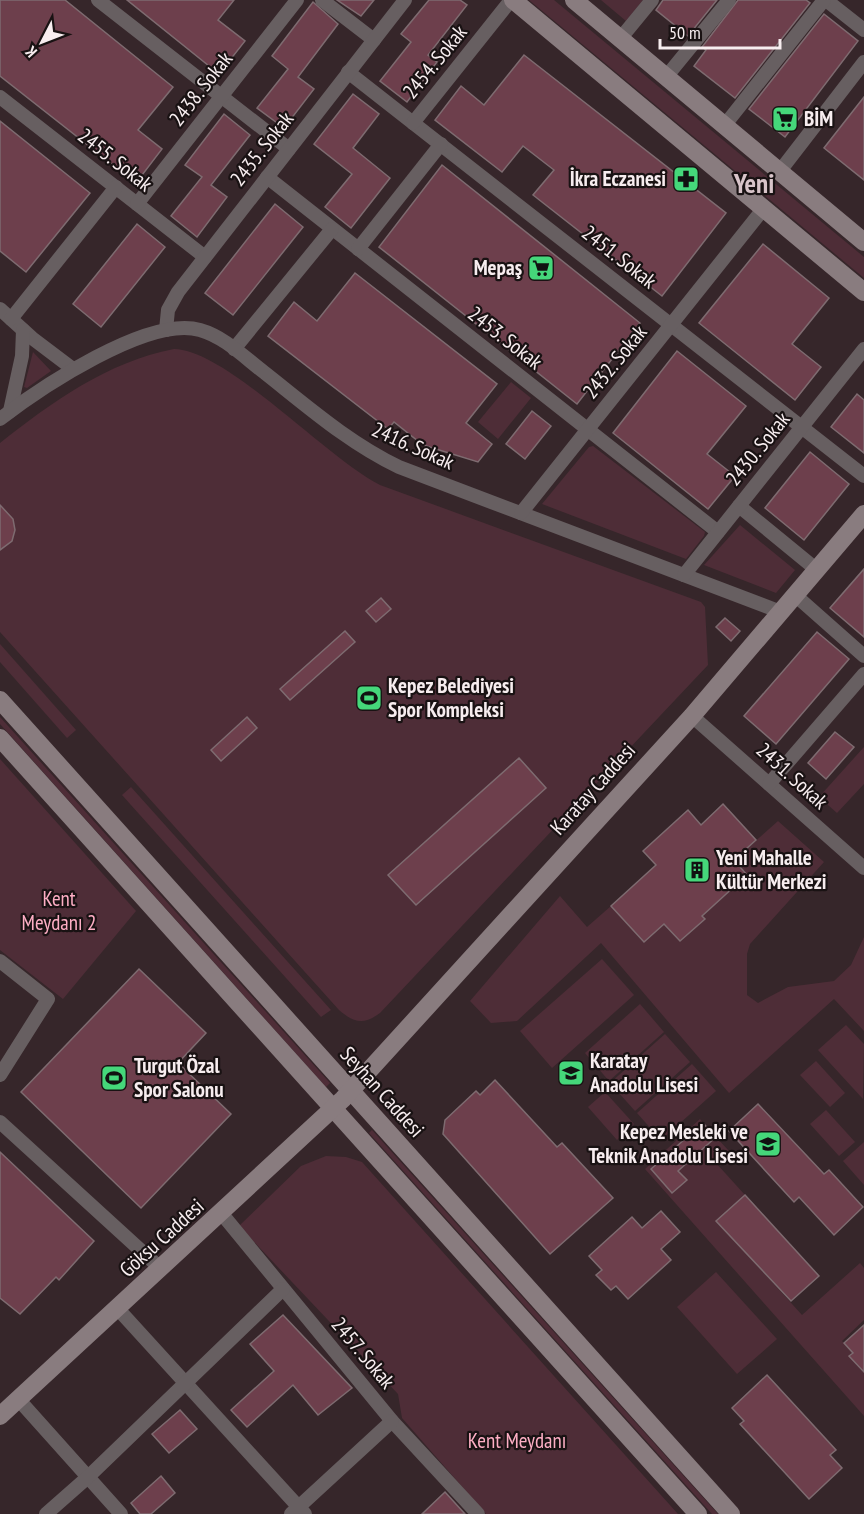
<svg xmlns="http://www.w3.org/2000/svg" width="864" height="1514" font-family="'PT Sans Narrow',sans-serif">
<style>
.green{fill:#4e2d37}
.building{fill:#6d3f4c;stroke:#7e6b70;stroke-width:1.5}
.lines{fill:none;stroke-linecap:round;stroke-linejoin:round}
.street{stroke:#675f61;stroke-width:14}
.secondary{stroke:#897c7f;stroke-width:18}
.labels{text-anchor:middle;stroke-width:4.5;stroke-linejoin:round;paint-order:stroke}
.street-label{font-size:21px;fill:#f7edef;stroke:#191213}
.poi-label{font-size:21px;font-weight:bold;fill:#f7edef;stroke:#191213;text-anchor:start}
.park-label{font-size:21px;fill:#fdaec4;stroke:#191213}
.district-label{font-size:27px;font-weight:bold;fill:#d8c4c9;stroke:#191213}
</style>
<rect width="100%" height="100%" fill="#36262a"/>
<!-- green -->
<g class="green">
<path d="M529 0H554L864 257V278Z"/>
<path d="M601 0H643L626 21Z"/>
<path d="M174 349C227 350 325 457 380 485L701 602 705 607 708 665 380 1013C364 1025 354 1023 339 1010L0 632V443C52 402 107 362 174 349Z"/>
<path d="M33 352 51 371 27 388 24 387Z"/>
<path d="M511 382 531 398 498 439 478 422Z"/>
<path d="M593 446 705 532 704 536 686 559 542 504 589 447Z"/>
<path d="M740 525 795 570 776 593 704 565Z"/>
<path d="M0 644 76 730 67 738 0 662Z"/>
<path d="M0 717 330 1083 326 1087 0 724Z"/>
<path d="M864 747V784L837 813 819 797Z"/>
<path d="M0 759 136 911 63 999 0 950Z"/>
<path d="M131 787 331 1010 321 1017 122 795Z"/>
<path d="M778 821 824 862 750 944 747 954V995L758 1003 788 987 834 981 851 965 864 937V1031L834 999 729 1093 601 943 517 1021 491 1023 470 1001 560 896 587 927 611 906 644 942 664 924 680 941 704 919 702 916 747 875 734 860Z"/>
<path d="M602 959 634 995 552 1068 520 1031Z"/>
<path d="M640 1004 664 1032 609 1081 585 1053Z"/>
<path d="M846 1025 864 1044 863 1099 818 1050Z"/>
<path d="M665 1034 690 1062 635 1111 610 1083Z"/>
<path d="M816 1061 845 1093 830 1107 800 1075Z"/>
<path d="M692 1064 716 1091 661 1140 637 1113Z"/>
<path d="M605 1092 634 1124 617 1140 588 1107Z"/>
<path d="M826 1110 855 1142 839 1156 810 1124Z"/>
<path d="M700 1119 703 1123 651 1170 672 1193 687 1180 678 1171 716 1137 729 1151 716 1163 745 1195 717 1221 802 1315 860 1263 864 1268V1320L842 1341 851 1350 856 1349 849 1356 864 1372V1416L645 1169Z"/>
<path d="M372 1130 718 1514H712L369 1133Z"/>
<path d="M864 1142V1185L843 1161Z"/>
<path d="M326 1156 346 1157 362 1162 678 1514H486L402 1418 398 1394 239 1226 301 1166Z"/>
<path d="M716 1272 777 1339 737 1374 677 1307Z"/>
</g>
<!-- building -->
<g class="building">
<path d="M0 0H65L173 87 138 130 162 149 136 183 0 76Z"/>
<path d="M127 0H234L218 20 245 41 219 74Z"/>
<path d="M337 0H374L361 16Z"/>
<path d="M429 0H460L467 5 428 55 437 62 407 102 380 81 411 42 401 34Z"/>
<path d="M663 0H717L688 36 656 10Z"/>
<path d="M738 0H806L810 3 735 98 694 66 706 50 702 47Z"/>
<path d="M313 2 338 24 298 77 314 89 284 128 257 108 288 69 272 56Z"/>
<path d="M824 14 858 41 785 137 749 109Z"/>
<path d="M524 55 726 213 662 296 533 195 554 170 523 146 502 172 435 120 461 86 484 105Z"/>
<path d="M353 94 379 114 353 148 390 178 351 228 325 207 352 174 314 144Z"/>
<path d="M864 97V180L824 148Z"/>
<path d="M224 114 250 135 211 185 227 197 197 237 171 216 202 177 185 165Z"/>
<path d="M0 121 90 193 26 272 0 251Z"/>
<path d="M442 165 640 323 577 404 379 247Z"/>
<path d="M275 204 303 227 233 315 205 293Z"/>
<path d="M137 224 165 247 101 327 73 304Z"/>
<path d="M763 244 829 298 792 344 821 367 795 400 699 323Z"/>
<path d="M355 273 497 384 466 423 492 444 478 462 423 445 394 422 388 429 268 336 294 302 317 321Z"/>
<path d="M677 351 746 406 707 454 735 476 708 509 613 433Z"/>
<path d="M857 394 864 400V453L831 427Z"/>
<path d="M532 411 551 426 525 459 506 444Z"/>
<path d="M810 452 849 484 804 540 765 508Z"/>
<path d="M0 505 13 519 15 530 12 541 0 550Z"/>
<path d="M864 569V637L830 608Z"/>
<path d="M381 598 391 609 376 622 366 611Z"/>
<path d="M725 618 740 631 731 641 716 627Z"/>
<path d="M345 631 355 642 290 700 280 689Z"/>
<path d="M817 632 849 659 776 744 744 716Z"/>
<path d="M247 717 257 728 221 761 211 750Z"/>
<path d="M835 732 854 747 826 779 808 763Z"/>
<path d="M519 758 546 788 416 905 388 875Z"/>
<path d="M723 804 756 840 734 860 747 875 702 916 705 919 680 941 664 924 644 942 611 906 656 865 643 851 688 810 701 825Z"/>
<path d="M139 969 206 1033 178 1063 231 1114 141 1208 21 1092Z"/>
<path d="M495 1080 557 1147 562 1143 613 1198 550 1254 443 1134 445 1120 476 1091 480 1095Z"/>
<path d="M758 1104 824 1174 829 1170 863 1207 834 1235 799 1197 794 1202 729 1131Z"/>
<path d="M703 1123 716 1137 678 1171 687 1180 672 1193 651 1169Z"/>
<path d="M0 1152 94 1241 59 1280 56 1277 20 1314 0 1298Z"/>
<path d="M745 1195 819 1276 791 1301 716 1221Z"/>
<path d="M661 1211 680 1232 661 1249 671 1260 628 1299 616 1286 611 1290 596 1275 602 1270 589 1256 632 1217 642 1228Z"/>
<path d="M283 1315 352 1388 318 1415 293 1385 247 1427 231 1410 274 1371 250 1344Z"/>
<path d="M864 1325V1372L849 1356 853 1353 844 1343Z"/>
<path d="M767 1375 836 1450 830 1455 842 1468 809 1499 740 1424 744 1421 732 1408Z"/>
<path d="M180 1410 197 1429 169 1453 152 1434Z"/>
<path d="M161 1476 175 1493 151 1514H140L131 1503Z"/>
<path d="M445 1492 465 1514H422Z"/>
</g>
<g class="lines">
<!-- street -->
<g class="street">
<path d="M98 0 289 149"/>
<path d="M322 0 374 40"/>
<path d="M826 0 864 30"/>
<path d="M620 39 652 0"/>
<path d="M348 72 864 476"/>
<path d="M666 77 729 0"/>
<path d="M0 97 205 257"/>
<path d="M413 123 511 0"/>
<path d="M724 126 824 0"/>
<path d="M780 171 864 62"/>
<path d="M267 177 718 532"/>
<path d="M137 204 297 0"/>
<path d="M358 249 441 144"/>
<path d="M0 309 32 338 73 369"/>
<path d="M11 319 116 187"/>
<path d="M166 330 168 310 178 292 405 0"/>
<path d="M234 349 332 229"/>
<path d="M10 411 22 356 23 330"/>
<path d="M0 419C40 388 149 315 200 330 225 337 245 358 265 373 308 407 349 443 399 467L781 612"/>
<path d="M739 506 817 570"/>
<path d="M521 513 764 208"/>
<path d="M684 575 864 349"/>
<path d="M795 595 864 656"/>
<path d="M692 716 864 868"/>
<path d="M769 784 864 674"/>
<path d="M0 961 48 999 0 1075"/>
<path d="M0 1122 160 1268"/>
<path d="M222 1214 392 1421 478 1514"/>
<path d="M118 1309 305 1514"/>
<path d="M19 1400 121 1514"/>
<path d="M46 1514 88 1477 283 1289"/>
<path d="M291 1514 392 1421"/>
</g>
<!-- secondary -->
<g class="secondary">
<path d="M513 0 864 292"/>
<path d="M574 0 864 242"/>
<path d="M0 700 731 1514"/>
<path d="M0 738 698 1514"/>
<path d="M0 1416 343 1099 692 716 864 514"/>
</g>
</g>
<!-- icons -->
<defs>
<symbol id="supermarket-square" viewBox="-11 -11 22 22"><rect x="-9" y="-9" width="18" height="18" rx="4" fill="#45d77a" stroke="#191213"/><path d="M-6-5.5h2.5l.6 2H6L4.5 2H-2.5L-4.4-4H-6ZM-1.5 3.2a1.3 1.3 0 1 0 .1 0ZM3 3.2a1.3 1.3 0 1 0 .1 0Z" fill="#111"/></symbol>
<symbol id="pharmacy-square" viewBox="-11 -11 22 22"><rect x="-9" y="-9" width="18" height="18" rx="4" fill="#45d77a" stroke="#191213"/><path d="M-2-6h4v4h4v4h-4v4h-4v-4h-4v-4h4Z" fill="#111"/></symbol>
<symbol id="stadium-square" viewBox="-11 -11 22 22"><rect x="-9" y="-9" width="18" height="18" rx="4" fill="#45d77a" stroke="#191213"/><path d="M0-5a6.5 5 0 1 0 0 10a6.5 5 0 1 0 0-10ZM-3.5-1.8h7v3.6h-7Z" fill="#111"/></symbol>
<symbol id="building-square" viewBox="-11 -11 22 22"><rect x="-9" y="-9" width="18" height="18" rx="4" fill="#45d77a" stroke="#191213"/><path d="M-4-6H4V6H1V3H-1V6H-4ZM-2.5-4.3h1.7v1.8h-1.7ZM.8-4.3h1.7v1.8H.8ZM-2.5-1h1.7V.8h-1.7ZM.8-1h1.7V.8H.8Z" fill="#111"/></symbol>
<symbol id="school-square" viewBox="-11 -11 22 22"><rect x="-9" y="-9" width="18" height="18" rx="4" fill="#45d77a" stroke="#191213"/><path d="M0-5L7-2L0 1L-7-2ZM-4 1L0 2.5L4 1V4Q0 6-4 4Z" fill="#111"/></symbol>
</defs>
<g fill-rule="evenodd">
<use href="#supermarket-square" x="770" y="104" width="30" height="30"/>
<use href="#pharmacy-square" x="671" y="164" width="30" height="30"/>
<use href="#supermarket-square" x="526" y="253" width="30" height="30"/>
<use href="#stadium-square" x="354" y="683" width="30" height="30"/>
<use href="#building-square" x="682" y="855" width="30" height="30"/>
<use href="#school-square" x="556" y="1058" width="30" height="30"/>
<use href="#stadium-square" x="99" y="1063" width="30" height="30"/>
<use href="#school-square" x="753" y="1129" width="30" height="30"/>
</g>
<g class="labels">
<!-- street labels -->
<g class="street-label">
<text transform="translate(435 62) rotate(-51)" y="7">2454. Sokak</text>
<text transform="translate(201 89) rotate(-52)" y="7">2438. Sokak</text>
<text transform="translate(262 149) rotate(-52)" y="7">2435. Sokak</text>
<text transform="translate(115 160) rotate(38)" y="7">2455. Sokak</text>
<text transform="translate(619 257) rotate(38)" y="7">2451. Sokak</text>
<text transform="translate(505 338) rotate(38)" y="7">2453. Sokak</text>
<text transform="translate(615 362) rotate(-51)" y="7">2432. Sokak</text>
<text transform="translate(413 446) rotate(24)" y="7">2416. Sokak</text>
<text transform="translate(758 449) rotate(-51)" y="7">2430. Sokak</text>
<text transform="translate(792 776) rotate(42)" y="7">2431. Sokak</text>
<text transform="translate(593 789) rotate(-48)" y="7">Karatay Caddesi</text>
<text transform="translate(382 1092) rotate(48)" y="7">Seyhan Caddesi</text>
<text transform="translate(162 1238) rotate(-42)" y="7">Göksu Caddesi</text>
<text transform="translate(363 1353) rotate(50)" y="7">2457. Sokak</text>
</g>
<!-- poi labels -->
<g class="poi-label">
<text x="804" y="126">BİM</text>
<text x="666" y="186" text-anchor="end">İkra Eczanesi</text>
<text x="522" y="275" text-anchor="end">Mepaş</text>
<text x="388" y="693">Kepez Belediyesi<tspan x="388" dy="24">Spor Kompleksi</tspan></text>
<text x="716" y="865">Yeni Mahalle<tspan x="716" dy="24">Kültür Merkezi</tspan></text>
<text x="590" y="1068">Karatay<tspan x="590" dy="24">Anadolu Lisesi</tspan></text>
<text x="134" y="1073">Turgut Özal<tspan x="134" dy="24">Spor Salonu</tspan></text>
<text x="748" y="1139" text-anchor="end">Kepez Mesleki ve<tspan x="748" dy="24">Teknik Anadolu Lisesi</tspan></text>
</g>
<!-- park labels -->
<g class="park-label">
<text x="59" y="906">Kent<tspan x="59" dy="24">Meydanı 2</tspan></text>
<text x="517" y="1448">Kent Meydanı</text>
</g>
<!-- district labels -->
<g class="district-label">
<text x="754" y="193">Yeni</text>
</g>
</g>
<!-- north arrow -->
<g transform="translate(42 42) rotate(228)" stroke="#191213" stroke-width="4.5" paint-order="stroke">
<path d="M0-4.5L10 22L0 15L-10 22Z" fill="#f7edef"/>
<text y="-9" font-size="16" font-weight="bold" text-anchor="middle" fill="#f7edef">K</text>
</g>
<!-- scale -->
<path d="M660 39v9h120v-9" fill="none" stroke="#f7edef" stroke-width="3"/>
<text x="669" y="39" font-size="18" fill="#f7edef" stroke="#191213" stroke-width="4.5" paint-order="stroke">50 m</text>
</svg>
